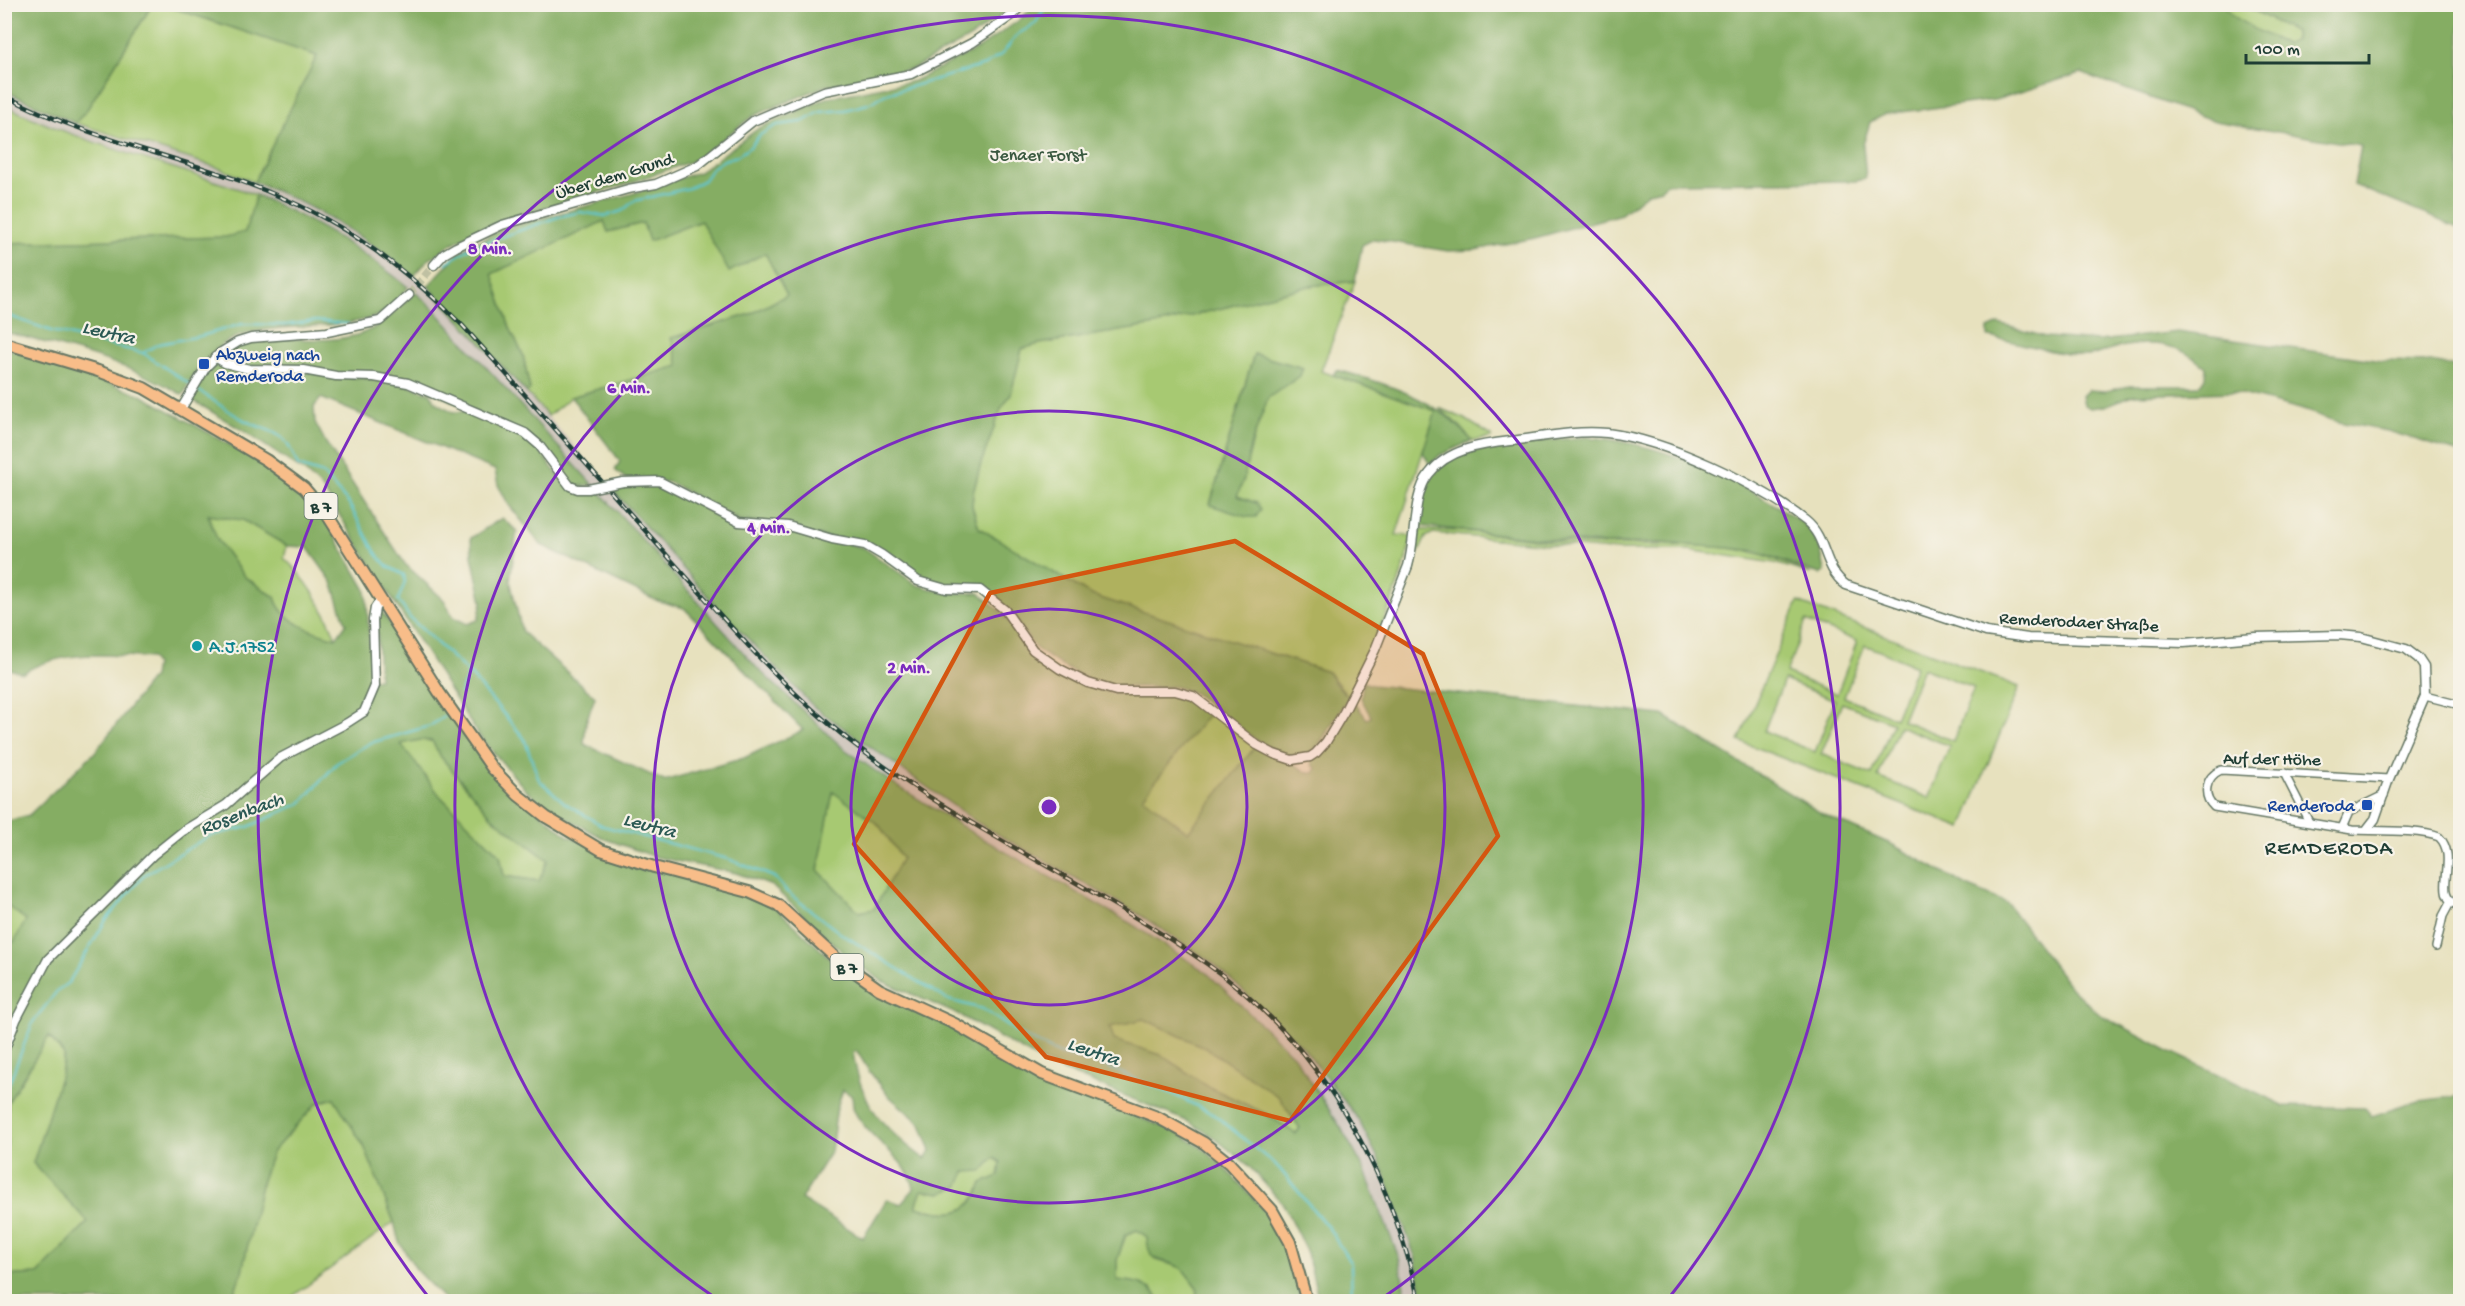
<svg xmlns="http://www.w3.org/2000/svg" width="2465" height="1306" font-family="'Gochi Hand',sans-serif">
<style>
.industrial{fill:#ccc2b9}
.green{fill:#a7c972;stroke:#638353;stroke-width:1.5;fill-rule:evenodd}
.forest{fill:#85ad64;stroke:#52754c;stroke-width:1.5;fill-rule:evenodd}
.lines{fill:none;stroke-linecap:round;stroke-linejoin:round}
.stream{stroke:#5bc7d2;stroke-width:2}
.tertiary-tunnel{stroke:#bfc0a2;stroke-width:8;stroke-dasharray:8 4;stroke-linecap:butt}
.minor-casing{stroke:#657664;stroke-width:10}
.tertiary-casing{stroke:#657664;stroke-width:11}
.primary-casing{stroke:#657664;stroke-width:14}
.minor{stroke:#fff;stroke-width:7}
.tertiary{stroke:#fff;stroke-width:8}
.primary{stroke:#f8bd89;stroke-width:10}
.rail-casing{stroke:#1f3d34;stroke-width:4.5}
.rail{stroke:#f7f3e8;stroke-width:2;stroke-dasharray:7;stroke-linecap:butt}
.tertiary-bridge-casing{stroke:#657664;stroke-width:11;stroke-linecap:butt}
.tertiary-bridge{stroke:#fff;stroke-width:8}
.marked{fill:#d45610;fill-opacity:0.2;stroke:#d45610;stroke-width:4.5;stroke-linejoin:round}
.ring{fill:none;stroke:#7b2cbf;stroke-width:3}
.transit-dot{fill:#1a4fb4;stroke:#f7f3e8;stroke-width:2}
.culture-dot{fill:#0f9aa8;stroke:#f7f3e8;stroke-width:2}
.labels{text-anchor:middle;stroke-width:4.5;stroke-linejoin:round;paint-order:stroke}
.shield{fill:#f7f3e8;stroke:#60746a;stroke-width:1.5}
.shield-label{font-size:16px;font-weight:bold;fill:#1f3d34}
.park-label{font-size:18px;fill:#3a5940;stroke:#f7f3e8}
.street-label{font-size:18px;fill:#1f3d34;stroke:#f7f3e8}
.transit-label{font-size:18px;fill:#164399;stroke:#f7f3e8;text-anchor:start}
.culture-label{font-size:18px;fill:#0d838f;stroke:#f7f3e8;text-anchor:start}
.water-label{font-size:20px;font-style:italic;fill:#2b5954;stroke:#f7f3e8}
.quarter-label{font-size:21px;letter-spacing:1.5px;fill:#1f3d34;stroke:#f7f3e8}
.centre{fill:#7b2cbf;stroke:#f7f3e8;stroke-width:3}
.ring-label{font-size:18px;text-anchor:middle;font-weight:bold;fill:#7b2cbf;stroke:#f7f3e8;stroke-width:4.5;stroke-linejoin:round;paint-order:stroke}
</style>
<rect width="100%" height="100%" fill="#f7f3e8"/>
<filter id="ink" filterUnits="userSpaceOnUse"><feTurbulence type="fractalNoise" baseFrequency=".0167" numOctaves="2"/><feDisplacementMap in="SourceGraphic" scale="12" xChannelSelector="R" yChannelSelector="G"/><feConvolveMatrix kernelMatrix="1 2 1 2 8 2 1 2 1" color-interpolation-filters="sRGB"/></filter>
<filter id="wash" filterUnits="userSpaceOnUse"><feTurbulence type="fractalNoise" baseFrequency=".008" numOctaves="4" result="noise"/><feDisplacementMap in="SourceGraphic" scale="24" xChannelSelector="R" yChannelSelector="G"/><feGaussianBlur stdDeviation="1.35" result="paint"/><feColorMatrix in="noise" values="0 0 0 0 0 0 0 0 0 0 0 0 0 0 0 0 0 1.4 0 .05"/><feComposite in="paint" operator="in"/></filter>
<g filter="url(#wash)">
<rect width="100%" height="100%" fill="#e7e1be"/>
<!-- industrial -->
<path class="industrial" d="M4 91 51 114 101 133 216 167 302 203 346 226 385 253 428 286 526 392 722 612 814 707 978 823 1137 913 1213 963 1303 1047 1358 1119 1380 1162 1415 1256 1423 1301H1406L1399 1258 1364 1169 1341 1128 1294 1056 1206 972 1130 923 971 832 891 782 843 748 758 669 430 306 415 292 378 263 297 213 211 180 96 145 45 125 5 105Z"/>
<!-- green -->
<g class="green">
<path d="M152 5H164L317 56 254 182 216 167 75 123 86 111Z"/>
<path d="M2224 5H2243L2295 32V39L2285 44C2271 37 2227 19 2224 5Z"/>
<path d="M4 105C85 145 171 165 256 195L245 232 226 237 5 243Z"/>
<path d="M604 221 608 232 643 223 650 240 701 221 729 271 765 253 787 295 751 314 672 338 679 366 571 397 548 416 526 392 530 389 523 355 510 328 491 274Z"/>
<path d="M1355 281 1321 371 1436 411 1396 535 1412 536C1400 592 1373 645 1349 697L1328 672 1091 595 979 528 972 506 973 493 981 463 1001 409 1011 394 1021 349 1039 344 1156 325 1309 286ZM1254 354 1303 368C1297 384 1278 386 1268 398 1266 401 1264 407 1263 411 1251 439 1248 468 1237 496L1256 503 1247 517 1210 504Z"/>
<path d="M1439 408 1465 419 1492 436 1491 438 1472 441 1461 427Z"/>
<path d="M207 515 243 520 287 546 284 558C309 581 324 607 336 638 313 632 281 622 275 597L246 578 237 567 217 539Z"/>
<path d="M1420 530C1474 529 1529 540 1583 544 1638 548 1702 540 1756 553 1775 558 1793 567 1811 574L1775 563 1688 550H1610L1433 533 1426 537 1419 552 1417 546Z"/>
<path d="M1798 602 2019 687 1962 828 1739 741ZM1806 621 1857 641 1837 694 1786 673ZM1865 645 1916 666 1895 718 1844 697ZM1923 668 1974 688 1953 741 1902 720ZM1784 680 1835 700 1815 752 1764 731ZM1842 703 1893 723 1872 775 1821 754ZM1899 726 1950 746 1929 798 1878 777Z"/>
<path d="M1210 712 1255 747 1188 832 1143 797Z"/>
<path d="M420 740 432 741 441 757 493 818 548 860 539 881 504 876 500 855 440 796 400 743Z"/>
<path d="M833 791 879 825 902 858 874 909 859 912 818 870Z"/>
<path d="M5 904 27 920 14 942 5 940Z"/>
<path d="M1144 1019 1206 1048 1279 1097 1300 1128 1295 1134 1266 1114 1209 1087 1161 1055 1113 1040 1110 1027Z"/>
<path d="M49 1036 64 1055 61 1074 33 1163 88 1222 38 1274 5 1276 4 1149 7 1145 8 1102Z"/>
<path d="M334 1098 364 1146 394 1222 286 1301 231 1302 242 1271 262 1180 273 1151 317 1103Z"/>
<path d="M994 1158 1001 1162 999 1176 982 1183C970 1219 948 1215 916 1207L922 1190 941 1193 965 1172Z"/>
<path d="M1137 1230 1147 1237 1156 1260 1182 1268 1198 1289 1196 1301H1160L1152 1289 1117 1280V1260L1126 1235Z"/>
</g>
<!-- forest -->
<g class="forest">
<path d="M2224 4C2228 19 2271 37 2285 44L2295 39V32L2243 5H2460V229L2354 185 2361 146 2215 121 2081 73 1995 100 1886 114 1870 122 1863 145 1866 178 1857 181 1668 183 1661 189 1649 192 1621 214 1535 238 1475 250 1448 251 1374 239 1362 245 1355 281 1309 286 1156 325 1039 344 1022 349 1011 394 1001 409 981 463 973 493 972 506 979 528 1091 595 1328 672 1335 683 1349 697 1318 746 1308 754 1293 756 1284 755 1259 742 1194 693 1176 687H1116L1089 680 1062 666 1035 648 1007 608 989 591 981 587 972 585 946 586 919 578 874 546 739 520 669 482 626 479 615 470 620 461 571 397 679 366 671 338 751 314 787 295 765 253 729 272 701 221 649 241 643 223 608 232 604 221 492 274 510 328 523 355 530 390 526 392 428 286 460 251 502 229 631 194 699 172 759 128 827 98 914 81 979 48 1018 21 1035 5Z"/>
<path d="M4 5 5 4 152 5 86 111 75 123 5 91Z"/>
<path d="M164 5H1015L971 37 912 69 825 86 753 116 695 160 627 184 500 221 453 243 427 261 414 276C365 237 313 204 254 182L317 56Z"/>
<path d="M256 195C311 219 361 249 408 287 400 298 391 308 379 315 370 320 358 321 348 323 313 328 273 325 239 336 213 345 195 371 183 395 124 361 70 349 5 332L4 243 226 237 245 232Z"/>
<path d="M415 292 430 305 593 485H575L540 444 417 384 256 368 223 359 224 355C264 325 316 349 360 334 382 327 398 308 415 292Z"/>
<path d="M1999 324 2046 337 2098 341 2178 332 2382 361 2430 362 2460 367V453L2388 431 2338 422 2300 409 2234 392 2133 395 2105 406 2090 408 2084 404 2082 396 2088 390 2106 391 2130 386H2199L2205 377 2206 367C2177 342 2152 340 2115 348 2105 350 2094 357 2084 356 2055 355 2018 341 1988 337V329Z"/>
<path d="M5 348 49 361 143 396 241 451 288 482 307 499 325 519 366 590 372 680 379 679 377 626 378 609H380L489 769 568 836 739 893 775 907 834 962 857 980 877 992 913 1011 954 1028 1040 1079 1179 1133 1202 1148 1225 1168 1266 1212 1291 1261 1301 1301H1196L1198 1289C1193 1283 1188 1274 1182 1269 1166 1256 1148 1268 1147 1237L1137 1230 1125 1235 1117 1260V1280C1138 1282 1149 1283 1160 1301H446L418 1272 399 1242 394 1222 364 1146 334 1098 317 1103 273 1151 262 1180 242 1271 231 1301H5V1276L38 1274 88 1222 33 1163 61 1074 64 1055 49 1036 8 1102 7 1145 5 1149V940L14 942 26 920 5 904V822L29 815 95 752 153 677 155 665 151 658C108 654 61 650 23 673L5 668ZM208 515 243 520 287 546 307 547 332 582 346 624 336 638C313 632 281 622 275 597L246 578 237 567 217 539ZM420 740 432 741 441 757 493 818 548 860 539 881 504 876 500 855 440 796 401 744ZM857 1051 869 1071 890 1097 921 1124 931 1151 925 1159C884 1130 860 1104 853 1052ZM843 1090 852 1096C853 1100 852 1106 854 1110 866 1138 910 1159 914 1189L901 1204 887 1199 863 1238 801 1199 831 1151 837 1107ZM994 1158 1001 1162 999 1176 982 1183C970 1219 948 1215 916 1207L922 1190 941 1193 958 1187 965 1172 982 1171Z"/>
<path d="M1254 354 1303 368 1300 376 1268 398 1250 447 1244 479 1237 496 1256 503 1261 509 1256 517H1247L1210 505Z"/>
<path d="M220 364 398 382 430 393 436 402 453 412 469 411 531 440 564 483 598 490 758 669 843 748 891 782 971 832 1130 923 1206 972 1294 1056 1341 1128 1364 1169 1399 1258 1406 1301H1319L1307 1253 1283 1204 1248 1165 1212 1136 1189 1122 1045 1063 961 1016 882 981 844 953 772 886 736 873 656 857 605 839 550 809 525 789 477 733 323 489 306 473 242 430 192 400C197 386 205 368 220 364ZM321 398 495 470 498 485 509 505 541 545 655 600 684 608 803 730 744 758 664 781 584 744 586 722 595 697 522 632 510 580 517 531 502 518 471 538 472 556 482 602 478 620 467 624 453 617 444 600 405 564 326 443 315 422 314 407ZM833 792 879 825 902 858 874 909 859 912 818 870ZM1144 1019 1206 1048 1279 1097 1300 1128 1296 1134 1266 1114 1209 1087 1161 1055 1114 1040 1110 1027Z"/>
<path d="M1337 370C1386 383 1440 400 1472 441L1440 455 1430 465 1423 452 1436 411 1333 375Z"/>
<path d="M1587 437C1656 442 1722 471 1780 508 1791 515 1805 522 1813 533 1820 542 1823 560 1825 572L1821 574 1813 572 1756 551 1728 548 1660 543 1607 544 1576 542 1420 526C1422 504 1424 477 1445 463 1477 443 1549 441 1587 437Z"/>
<path d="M658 484 719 516 788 528 864 548 917 585 946 593H979L1002 612 1030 652 1059 672 1087 686 1115 694H1175L1192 699 1210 712 1143 797 1188 832 1255 747 1292 763 1308 773H1314L1317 768 1313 766 1311 760 1350 707 1356 704 1367 719 1371 717 1361 698 1363 682 1372 685 1663 715 1824 815 1893 845 1967 886 2007 903 2070 987 2099 1014 2171 1052 2285 1106 2365 1108 2372 1116 2418 1101 2460 1096V1301H1423L1415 1256 1380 1162 1358 1119 1303 1047 1213 963 1137 913 978 823 814 707 722 612 611 488Z"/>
</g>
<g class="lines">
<!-- stream -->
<g class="stream">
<path d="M446 263 470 248 558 217 580 212 605 216 622 211 634 201 689 188 704 180 713 167 724 160 737 156 750 147 760 135 777 125 802 122 820 112 845 110 868 104 886 94 985 65 1002 54 1018 34 1035 24 1047 4"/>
<path d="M4 314 51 331 143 353 191 385"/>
<path d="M143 353 158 344 201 336 242 324 285 325 316 321 348 324"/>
<path d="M196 389C212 399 227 411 244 420 276 436 283 427 298 466L323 474 349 504 376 553 387 566 404 575 405 582 398 600 410 618 469 673 524 738 539 780 565 803 603 826 728 859 774 877 787 892 840 933 948 1000 983 1009 1019 1034 1060 1054 1102 1065 1173 1094 1215 1115 1279 1168 1330 1230 1351 1264 1352 1302"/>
<path d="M460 693 469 673"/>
<path d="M4 1096 33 1022 57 991 69 982 106 920 144 875 209 836 248 827 301 803 337 763 370 743 430 726 446 715"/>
</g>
</g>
</g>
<g filter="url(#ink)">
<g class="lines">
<!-- tertiary-tunnel -->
<path class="tertiary-tunnel" d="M409 295 434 265"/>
<defs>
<g id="minor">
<path d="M2425 696 2460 705"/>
<path d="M2284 773 2309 822"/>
<path d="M2389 779 2221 770C2205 777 2202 796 2214 807L2352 830C2373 831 2420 829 2439 837 2461 859 2429 898 2460 906"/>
<path d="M2342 828 2349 812 2384 795"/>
<path d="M2436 947 2443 916 2450 903"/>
</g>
<g id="tertiary">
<path d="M434 265 444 254 456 247 502 225 628 189 656 184 697 166 753 121 824 91 911 74 972 43 1011 16 1023 4"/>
<path d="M215 357 225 363 249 369 303 370 336 376 374 377 408 383 525 433 539 445 570 486 578 489H588"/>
<path d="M181 409 206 367 220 353 238 342 251 338 327 332 380 321 409 295"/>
<path d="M623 482 659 481 739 522 788 526 832 539 865 545 882 555 918 581 946 589 980 590 1005 610 1033 650 1060 669 1088 683 1116 691H1175L1193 696 1257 745 1274 754 1292 760 1310 757 1316 753 1326 742 1344 712 1375 650 1408 566C1416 538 1412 495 1429 474 1448 449 1482 444 1511 441 1543 437 1575 430 1607 433 1666 440 1759 484 1806 521 1828 539 1822 567 1846 585L1986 632 2028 638 2184 643 2255 637 2339 635 2361 637 2406 649 2418 658 2424 667 2425 696 2389 779 2375 819 2368 828"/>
<path d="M4 1051 16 1020 48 959 153 855 183 831 226 805 280 758 347 723 364 712 375 686 373 620 375 608 381 599"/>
</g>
<path id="primary" d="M4 343 98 371 144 388 266 460 304 488 328 516 439 692 492 768 518 795 546 817 601 850 654 867 749 892 778 905 837 959 879 989 955 1024 1042 1074 1157 1117 1204 1143 1229 1163 1272 1210 1290 1242 1307 1302"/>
</defs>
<!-- minor casing -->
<use href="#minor" class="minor-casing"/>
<!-- tertiary casing -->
<use href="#tertiary" class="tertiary-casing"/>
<!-- primary casing -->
<use href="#primary" class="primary-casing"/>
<!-- minor -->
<use href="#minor" class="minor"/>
<!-- tertiary -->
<use href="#tertiary" class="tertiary"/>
<!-- primary -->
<use href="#primary" class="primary"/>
<defs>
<path id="rail" d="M4 95C93 143 194 158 285 199 353 228 410 273 462 325 533 403 602 482 672 561 717 611 762 664 812 709 929 815 1079 874 1207 964 1320 1043 1391 1170 1419 1302"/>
</defs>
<!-- rail casing -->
<use href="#rail" class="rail-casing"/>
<!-- rail -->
<use href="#rail" class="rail"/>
<defs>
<path id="tertiary-bridge" d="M588 489 623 482"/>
</defs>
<!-- tertiary-bridge casing -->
<use href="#tertiary-bridge" class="tertiary-bridge-casing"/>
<!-- tertiary-bridge -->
<use href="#tertiary-bridge" class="tertiary-bridge"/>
</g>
</g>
<!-- marked area -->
<path class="marked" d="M1235 541 1423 654 1498 836 1290 1121 1046 1057 854 844 990 593Z"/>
<!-- distance rings -->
<g class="ring">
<circle cx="1049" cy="807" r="198"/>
<circle cx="1049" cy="807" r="396"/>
<path d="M717 1299A594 594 0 1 1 1381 1299"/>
<path d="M430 1299A791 791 0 1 1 1668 1299"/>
</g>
<!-- markers -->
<g class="transit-dot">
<rect x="198" y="358" width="12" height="12" rx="3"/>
<rect x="2361" y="799" width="12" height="12" rx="3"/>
</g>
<circle class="culture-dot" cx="197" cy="646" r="6"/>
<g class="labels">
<!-- shield labels -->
<g class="shield">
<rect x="304.5" y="493" width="33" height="26" rx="4.5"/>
<rect x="830.5" y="954" width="33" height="26" rx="4.5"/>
</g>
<g class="shield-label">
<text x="321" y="512">B 7</text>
<text x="847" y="973">B 7</text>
</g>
<!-- park labels -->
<g class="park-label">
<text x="1038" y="160">Jenaer Forst</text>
</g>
<!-- street labels -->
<g class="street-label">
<text transform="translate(614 175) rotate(-17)" y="6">Über dem Grund</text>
<text transform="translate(2079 621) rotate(3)" y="6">Remderodaer Straße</text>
<text transform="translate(2272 758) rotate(1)" y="6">Auf der Höhe</text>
</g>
<!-- transit labels -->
<g class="transit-label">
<text x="216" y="360">Abzweig nach<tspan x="216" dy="21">Remderoda</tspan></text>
<text x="2355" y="811" text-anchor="end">Remderoda</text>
</g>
<!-- culture labels -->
<g class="culture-label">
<text x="209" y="652">A.J.1752</text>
</g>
<!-- water labels -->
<g class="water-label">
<text transform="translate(109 331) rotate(13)" y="7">Leutra</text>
<text transform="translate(241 812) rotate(-21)" y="7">Rosenbach</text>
<text transform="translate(650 824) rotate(15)" y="7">Leutra</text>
<text transform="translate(1094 1050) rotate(19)" y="7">Leutra</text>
</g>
<!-- quarter labels -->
<g class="quarter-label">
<text x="2329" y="854">REMDERODA</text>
</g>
</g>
<circle cx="1049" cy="807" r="9" class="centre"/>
<g class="ring-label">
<text x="490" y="254">8 Min.</text>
<text x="629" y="393">6 Min.</text>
<text x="769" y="533">4 Min.</text>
<text x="909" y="673">2 Min.</text>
</g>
<!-- margin -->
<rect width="2465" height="1306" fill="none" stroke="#f7f3e8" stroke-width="24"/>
<!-- scale -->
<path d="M2246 54v9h123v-9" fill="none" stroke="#1f3d34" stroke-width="3"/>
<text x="2255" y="54" font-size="18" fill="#1f3d34" stroke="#f7f3e8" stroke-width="4.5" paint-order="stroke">100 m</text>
</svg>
